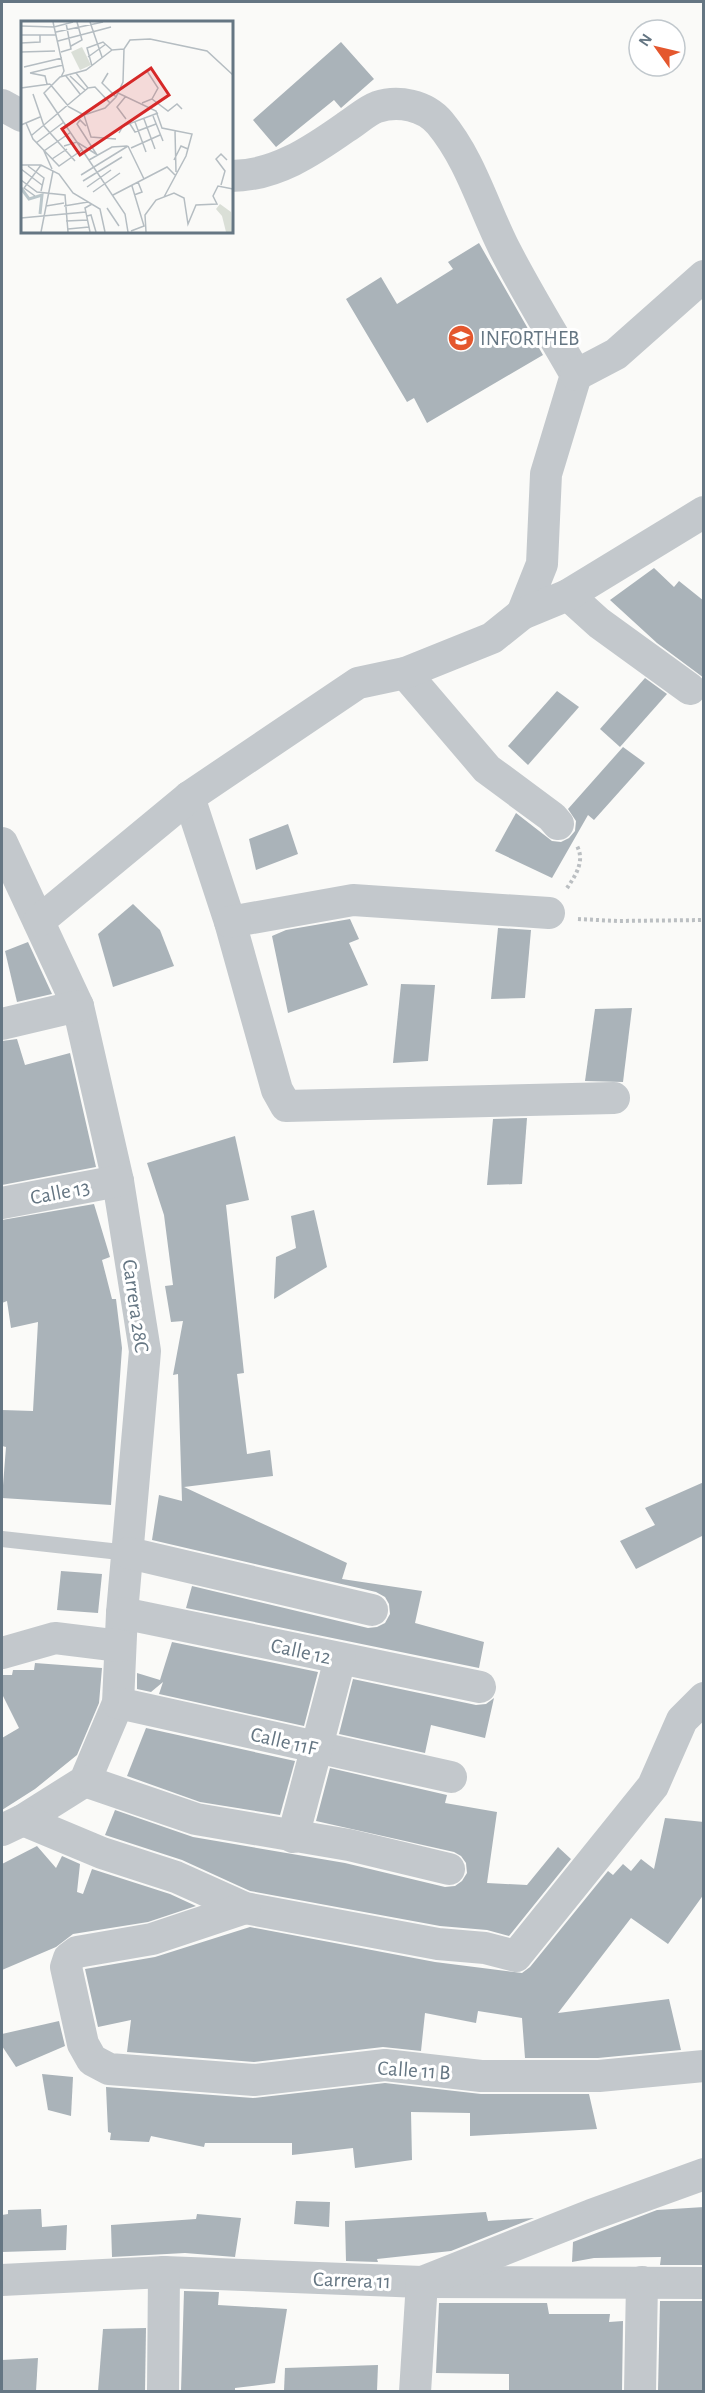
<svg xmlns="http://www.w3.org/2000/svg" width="705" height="2393" font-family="'Alegreya Sans',sans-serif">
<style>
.building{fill:#aab3b9}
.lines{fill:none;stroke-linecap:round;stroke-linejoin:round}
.path{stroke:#bbbfc2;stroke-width:4;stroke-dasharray:3 3;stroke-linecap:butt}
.lane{stroke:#c3c8cc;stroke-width:16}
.street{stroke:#c3c8cc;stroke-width:32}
.labels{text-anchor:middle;stroke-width:6;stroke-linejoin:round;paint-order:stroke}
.poi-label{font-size:21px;fill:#657683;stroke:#fff;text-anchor:start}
.street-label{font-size:21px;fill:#657683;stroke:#fff}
.inset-river{fill:none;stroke:#bbc7cb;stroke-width:3}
.inset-road{fill:none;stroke:#b5bdc2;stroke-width:1.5}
.view{fill:#d62828;fill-opacity:0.15;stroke:#d62828;stroke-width:3}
.inset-edge{fill:none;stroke:#657683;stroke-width:3}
</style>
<rect width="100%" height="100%" fill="#fafaf8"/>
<!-- building -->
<g class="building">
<path d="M341 42 374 79 341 108 334 100 276 147 253 120Z"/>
<path d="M479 243 543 355 427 423 414 398 407 402 346 299 381 277 397 304 453 269 448 262Z"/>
<path d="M654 568 674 587 679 581 704 601V678L657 643 610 600Z"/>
<path d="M645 678 667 694 620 747 600 729Z"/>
<path d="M557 691 579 707 528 765 508 746Z"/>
<path d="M623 747 645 763 594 820 588 815 552 878 495 851 516 813 552 841 561 842 569 838 575 831 576 821 568 809Z"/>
<path d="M288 824 298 854 256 870 249 839Z"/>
<path d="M133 904 160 930 174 966 113 987 98 934Z"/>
<path d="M350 919 359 939 349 943 368 985 288 1013 272 936 286 930Z"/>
<path d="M498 928 531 930 525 998 491 999Z"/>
<path d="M28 942 52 994 17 1002 5 951Z"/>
<path d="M401 984 435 985 428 1061 393 1063Z"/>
<path d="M632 1008 623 1082 585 1081 595 1009Z"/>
<path d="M17 1039 25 1065 70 1053 96 1167 2 1185V1041Z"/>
<path d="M527 1118 522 1184 487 1185 493 1119Z"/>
<path d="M235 1136 249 1200 226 1205 244 1373 237 1374 247 1454 270 1450 273 1476 184 1487 347 1563 342 1579 422 1591 415 1623 484 1642 479 1668 186 1608 192 1586 368 1628 377 1627 385 1623 390 1614 389 1604 385 1597 376 1592 152 1540 159 1495 182 1501 178 1374 173 1375 183 1321 171 1322 165 1286 173 1285 164 1215 147 1163Z"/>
<path d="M94 1204 110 1257 102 1260 112 1299H116L122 1348 111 1505 2 1498 6 1447 2 1446V1410L33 1411 38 1322 11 1328 7 1301 2 1303V1220Z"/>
<path d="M314 1210 327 1267 274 1299 276 1257 296 1248 291 1216Z"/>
<path d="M704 1482V1535L636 1569 620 1541 655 1525 645 1508Z"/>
<path d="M61 1571 102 1574 98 1613 57 1610Z"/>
<path d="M172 1642 318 1672 304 1726 159 1694 163 1682 151 1692 137 1689V1673L160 1680Z"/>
<path d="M35 1663 102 1668 99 1703 77 1755 35 1789 2 1810V1738L19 1728 2 1694V1675H12L13 1670H34Z"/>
<path d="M353 1679 476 1705 486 1704 494 1698 485 1738 431 1725 425 1753 339 1734Z"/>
<path d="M146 1728 295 1761 280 1815 200 1802 127 1776Z"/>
<path d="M330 1768 447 1795 445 1803 497 1812 487 1883 527 1885 558 1847 571 1859 509 1936 487 1930 440 1926 250 1891 182 1860 105 1835 115 1810 193 1837 345 1863 445 1887 455 1886 462 1881 467 1873 466 1863 461 1856 454 1852 316 1821Z"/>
<path d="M665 1818 704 1822V1894L668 1944 631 1918 558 2013 669 1999 681 2050 598 2058H525L522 2018 478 2011 476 2023 425 2013 421 2051 383 2047 254 2062 127 2052 131 2020 98 2027 85 1969 155 1957 250 1927 435 1962 522 1973 530 1967 608 1871 613 1875 623 1864 631 1871 641 1859 654 1869Z"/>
<path d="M37 1846 56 1868 62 1856 80 1864 77 1892 83 1894 92 1869 170 1894 196 1906 148 1922 73 1934 56 1947 2 1970V1864Z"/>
<path d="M59 2021 65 2046 16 2067 2 2046V2034Z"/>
<path d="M42 2074 73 2077 71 2116 48 2110Z"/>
<path d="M385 2083 481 2094H589L597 2129 470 2136V2113L411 2112 412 2160 355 2168 353 2148 292 2155V2143H205L204 2147 151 2136 149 2142 110 2140 111 2133 108 2132 106 2087 253 2098Z"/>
<path d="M296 2201 330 2202 329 2227 294 2224Z"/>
<path d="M704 2207V2265H660L661 2257 594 2258 572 2262 573 2242 657 2210Z"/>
<path d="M41 2209 42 2227 67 2225 66 2250 2 2252V2215L8 2214V2210Z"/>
<path d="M486 2212 488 2221 534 2218 451 2251 377 2259 378 2262 346 2261 345 2221Z"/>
<path d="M197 2214 241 2218 235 2257 185 2253 112 2257 111 2225 196 2219Z"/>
<path d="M184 2291 219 2292 218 2305 287 2309 275 2383 235 2388V2391H181Z"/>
<path d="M660 2301H704V2391H658Z"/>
<path d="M439 2303H547L549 2314H610L609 2322 623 2321 622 2391H509V2374L436 2373Z"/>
<path d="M146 2328 145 2391H98L103 2329Z"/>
<path d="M38 2358 36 2391H2V2360Z"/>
<path d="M378 2365 377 2391H284L285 2368Z"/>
</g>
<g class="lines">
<!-- path -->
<g class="path">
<path d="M567 888C576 875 585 861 577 846"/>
<path d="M578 919 617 921 704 920"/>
</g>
<!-- lane -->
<path class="lane" d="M2 1539 129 1553"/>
<!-- street -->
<g class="street">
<path d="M2 105 22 116"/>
<path d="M231 176C275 176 312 151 346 127 356 121 366 111 377 107 398 100 425 105 440 123 470 159 483 206 504 248 526 291 552 333 576 375L546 474 542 564 522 614"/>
<path d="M576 375 616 354 704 276"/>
<path d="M568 595 599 623 690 689"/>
<path d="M405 673 487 769 552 817 558 824"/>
<path d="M189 797 230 922 277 1090 286 1106 614 1098"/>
<path d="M2 843 78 1006 118 1181 145 1351 122 1613 118 1703 85 1781 23 1820 2 1830"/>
<path d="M39 921 189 797 358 683 405 673 492 638 522 614 568 595 704 512"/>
<path d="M230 922 353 900 549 913"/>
<path d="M2 1024 78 1006"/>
<path d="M2 1203 118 1181"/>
<path d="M129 1553 372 1610"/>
<path d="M122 1613 480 1687"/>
<path d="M2 1653 55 1638 120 1646"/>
<path d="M118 1703 451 1777"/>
<path d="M85 1781 196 1819 349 1845 449 1869"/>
<path d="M23 1820 102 1853 176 1877 245 1908 438 1944 485 1948 516 1956 653 1786 682 1720 704 1698"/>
<path d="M293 1837 340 1659"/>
<path d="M245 1908 152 1939 77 1952 69 1958 66 1967 83 2044 92 2060 109 2069 254 2080 385 2065 481 2076H599L704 2066"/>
<path d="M2 2280 164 2272 422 2282 704 2283"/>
<path d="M163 2392 164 2272"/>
<path d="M415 2392 422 2282 591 2215 704 2174"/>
<path d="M640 2392 642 2282"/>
</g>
</g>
<!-- icons -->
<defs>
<symbol id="school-disc" viewBox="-11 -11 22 22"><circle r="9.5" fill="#e4572e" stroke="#fff"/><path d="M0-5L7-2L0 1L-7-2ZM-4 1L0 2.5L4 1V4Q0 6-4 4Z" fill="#fff"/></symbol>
</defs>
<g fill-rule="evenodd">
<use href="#school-disc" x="446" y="323" width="30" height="30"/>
</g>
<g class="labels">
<!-- poi labels -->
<g class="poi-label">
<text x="480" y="345">INFORTHEB</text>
</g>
<!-- street labels -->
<g class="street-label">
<text transform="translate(60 1192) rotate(-11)" y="7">Calle 13</text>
<text transform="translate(136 1306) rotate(82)" y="7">Carrera 28C</text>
<text transform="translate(301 1651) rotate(12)" y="7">Calle 12</text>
<text transform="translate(284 1741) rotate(13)" y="7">Calle 11F</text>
<text transform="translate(414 2070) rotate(4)" y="7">Calle 11 B</text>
<text transform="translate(352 2280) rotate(2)" y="7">Carrera 11</text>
</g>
</g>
<!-- overview -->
<g transform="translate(21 21)">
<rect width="212" height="212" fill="#fafaf8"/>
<path d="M61 26 70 44 59 49 50 31ZM199 183 210 191 211 211H205L201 195 195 188Z" fill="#dadfd7"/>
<path class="inset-river" d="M0 167 8 178 21 174 19 193"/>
<path class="inset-road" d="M32 1 43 50 40 56M69 1 81 36M0 5 33 6 52 1M35 11 82 1M0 14H35M37 20 90 6M0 22 19 21V14M50 25 61 19 56 1M91 29 65 49 39 56 23 72 104 193 107 211M0 31 34 30M40 31 50 28 45 2M67 36 85 23M71 45 66 27 82 21 91 29 103 28M3 46 41 37M0 52V31M9 52 42 44M9 52 24 55 26 63M55 52 67 67 74 66 89 82M87 52 81 62 95 76M45 55 59 73M49 55 64 69M29 63 48 86 63 94M0 67 29 63M97 72 135 90 141 107 171 113 165 135 143 176M12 73 23 105 54 140M131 78 147 90 156 83 161 88M121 82 131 78 137 67 126 50M63 94 84 87 95 76 102 61 103 28 109 19 129 18 186 30 212 54M63 94 70 116 95 118M132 95 142 120M105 98 96 86 105 75M123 98 134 128M114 101 125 131M5 102 12 118 38 145 61 129M109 103 114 111 135 103M0 104 19 96M65 105 59 99 56 103 76 134M154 110 155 151M98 112 102 105 137 92M11 114 67 67M15 122 43 101M43 125 56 121 75 133M107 125 123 158M110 127 139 114M31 138 46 128M68 139 91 126 106 125M153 139 160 125 167 128M0 144H20L38 153 52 172 79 188 84 211M7 145 23 157 20 170M0 148 21 164M31 148 23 130 50 111M60 154 107 125M0 159 16 171 44 174 47 211M62 160 101 136M200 164 204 150 195 138 200 133 206 139M66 166 90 149M72 171 99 152M92 174 146 146 154 154M113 174 121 171 117 161M14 175 3 167 20 144M25 185 43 182M43 185 67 181M86 187 98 205M66 195 70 194 75 211M0 197 65 191M45 200 67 199M47 208 68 206M110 210 123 205 111 165M20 211 32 150M69 211 64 187 71 183M125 211 124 194 135 179 153 172 163 177 167 203 175 184 196 183 192 175 197 165 212 168"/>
<path class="view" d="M130 47 148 74 59 134 41 108Z"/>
<rect width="212" height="212" class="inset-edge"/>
</g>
<!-- border -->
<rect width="705" height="2393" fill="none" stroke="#657683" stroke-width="6"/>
<!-- north arrow -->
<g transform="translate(657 48) rotate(304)"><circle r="28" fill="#ffffff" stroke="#c1c8cd" stroke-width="1.5"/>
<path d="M0-4.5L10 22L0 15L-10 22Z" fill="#e4572e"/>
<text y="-9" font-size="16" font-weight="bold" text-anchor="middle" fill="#657683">N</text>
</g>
</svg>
